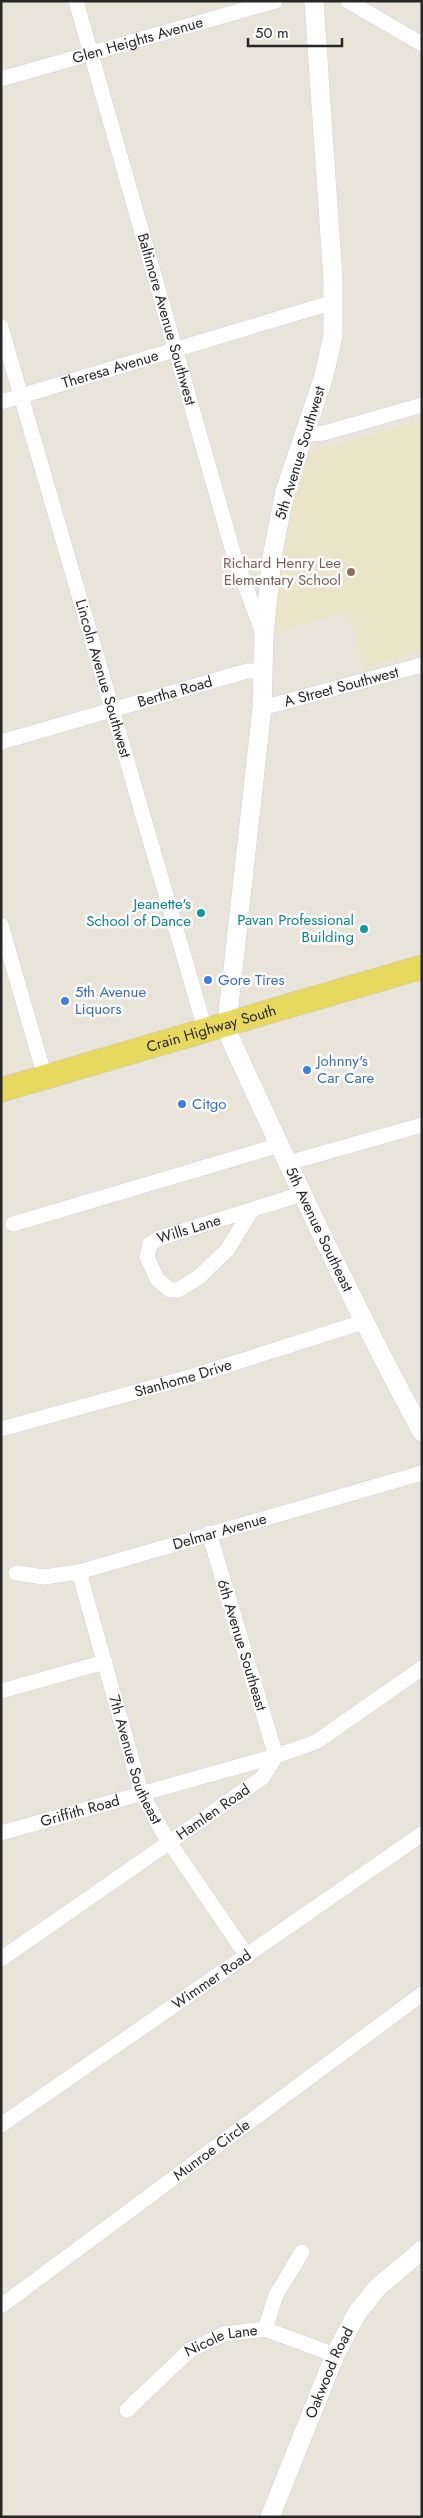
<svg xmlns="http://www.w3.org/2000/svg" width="423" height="2518" font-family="Jost,sans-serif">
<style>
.education{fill:#eae4c9}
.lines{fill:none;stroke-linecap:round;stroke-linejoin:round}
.minor-casing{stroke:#cfd0e0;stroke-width:16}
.tertiary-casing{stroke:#cfd0e0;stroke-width:20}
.primary-casing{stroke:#c7c7c7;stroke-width:25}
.minor{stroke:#fff;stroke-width:15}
.tertiary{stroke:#fff;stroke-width:19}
.primary{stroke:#e7d960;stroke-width:24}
.education-dot{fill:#8d6e63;stroke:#fff;stroke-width:2}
.culture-dot{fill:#0f9aa8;stroke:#fff;stroke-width:2}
.shop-dot{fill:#3f7fe0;stroke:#fff;stroke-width:2}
.labels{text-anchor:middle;stroke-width:5;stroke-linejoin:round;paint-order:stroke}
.street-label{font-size:15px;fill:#272727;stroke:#fff}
.education-label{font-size:15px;fill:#785e54;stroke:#fff;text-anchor:end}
.culture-label{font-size:15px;fill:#0d838f;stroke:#fff;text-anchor:end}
.shop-label{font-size:15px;fill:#366cbe;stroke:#fff;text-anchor:start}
</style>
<rect width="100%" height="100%" fill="#e9e4d9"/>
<!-- education -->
<path class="education" d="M422 421V651L365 668 348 612 275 633 284 532 307 453Z"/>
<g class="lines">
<defs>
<g id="minor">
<path id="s1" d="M76 1 233 552 263 634"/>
<path d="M348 1 422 44"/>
<path id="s2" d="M1 79 275 1"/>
<path id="s3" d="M1 327 205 1029"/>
<path id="s4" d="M1 402 334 302"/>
<path d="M303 435 324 433 422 405"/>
<path id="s5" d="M262 708 422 665"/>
<path id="s6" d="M1 742 247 671H262"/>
<path d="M1 925 45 1077"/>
<path d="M288 1163 422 1125"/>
<path id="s7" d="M252 1210 227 1250 199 1277 178 1290H170L157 1279 147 1257 150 1244 160 1238 302 1194"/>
<path d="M13 1224 280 1145"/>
<path id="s8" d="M1 1429 190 1377 363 1322"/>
<path id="s9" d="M79 1572 141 1792 165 1836 247 1956"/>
<path id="s10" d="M16 1573 44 1577 79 1572 422 1473"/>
<path d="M1 1691 105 1662"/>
<path id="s11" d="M1 1833 276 1756 209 1533"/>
<path id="s12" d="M1 1959 262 1778 276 1756 316 1742 422 1668"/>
<path id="s13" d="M1 2125 422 1834"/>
<path id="s14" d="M1 2306 422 1994"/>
<path d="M265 2329 276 2295 302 2252"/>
<path id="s15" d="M127 2410 190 2350 224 2334 265 2329 335 2355"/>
</g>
<g id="tertiary">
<path id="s16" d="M314 1 333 280V335L324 376 285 491 272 557 264 635 262 708 227 1023 230 1038C291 1171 352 1303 422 1432"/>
<path id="s17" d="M270 2517 335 2355 357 2313 378 2287 422 2250"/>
</g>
<g id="primary">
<path id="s18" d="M1 1090 422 967"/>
</g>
</defs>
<!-- minor casing -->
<use href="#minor" class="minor-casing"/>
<!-- tertiary casing -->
<use href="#tertiary" class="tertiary-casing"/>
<!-- primary casing -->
<use href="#primary" class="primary-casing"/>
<!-- minor -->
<use href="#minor" class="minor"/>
<!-- tertiary -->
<use href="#tertiary" class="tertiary"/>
<!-- primary -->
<use href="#primary" class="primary"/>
</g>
<!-- markers -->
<circle class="education-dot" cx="351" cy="572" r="5"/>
<g class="culture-dot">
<circle cx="201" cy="913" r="5"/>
<circle cx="364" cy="929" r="5"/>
</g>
<g class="shop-dot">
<circle cx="208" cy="980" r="5"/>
<circle cx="65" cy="1001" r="5"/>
<circle cx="307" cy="1070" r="5"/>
<circle cx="182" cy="1104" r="5"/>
</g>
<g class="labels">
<!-- street labels -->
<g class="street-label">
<text dy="5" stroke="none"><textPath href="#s2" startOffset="142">Glen Heights Avenue</textPath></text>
<text dy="5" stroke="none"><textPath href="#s1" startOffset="331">Baltimore Avenue Southwest</textPath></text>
<text dy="5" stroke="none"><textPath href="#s4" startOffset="114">Theresa Avenue</textPath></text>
<text transform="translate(300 453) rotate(-73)" y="5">5th Avenue Southwest</text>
<text dy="5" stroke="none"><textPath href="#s3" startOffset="366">Lincoln Avenue Southwest</textPath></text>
<text dy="5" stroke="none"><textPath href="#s5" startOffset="82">A Street Southwest</textPath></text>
<text dy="5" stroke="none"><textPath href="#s6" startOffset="181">Bertha Road</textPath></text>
<text dy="5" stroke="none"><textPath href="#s18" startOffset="219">Crain Highway South</textPath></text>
<text dy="5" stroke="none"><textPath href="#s7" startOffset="215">Wills Lane</textPath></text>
<text dy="5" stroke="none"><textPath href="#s16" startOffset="1260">5th Avenue Southeast</textPath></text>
<text dy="5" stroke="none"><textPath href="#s8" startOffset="189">Stanhome Drive</textPath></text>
<text dy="5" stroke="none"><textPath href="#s10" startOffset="210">Delmar Avenue</textPath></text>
<text transform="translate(242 1645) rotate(73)" y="5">6th Avenue Southeast</text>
<text dy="5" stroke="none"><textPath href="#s9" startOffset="196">7th Avenue Southeast</textPath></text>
<text dy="5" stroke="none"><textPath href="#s11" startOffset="82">Griffith Road</textPath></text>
<text dy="5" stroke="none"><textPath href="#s12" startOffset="258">Hamlen Road</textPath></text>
<text dy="5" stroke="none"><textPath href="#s13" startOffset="256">Wimmer Road</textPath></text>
<text dy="5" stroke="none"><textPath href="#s14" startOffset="262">Munroe Circle</textPath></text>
<text dy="5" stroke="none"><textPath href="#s15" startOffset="120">Nicole Lane</textPath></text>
<text dy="5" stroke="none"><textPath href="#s17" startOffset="156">Oakwood Road</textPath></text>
</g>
<!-- education labels -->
<g class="education-label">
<text x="341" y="568">Richard Henry Lee<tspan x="341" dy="17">Elementary School</tspan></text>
</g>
<!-- culture labels -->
<g class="culture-label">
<text x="191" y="909">Jeanette's<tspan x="191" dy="17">School of Dance</tspan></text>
<text x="354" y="925">Pavan Professional<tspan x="354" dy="17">Building</tspan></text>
</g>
<!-- shop labels -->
<g class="shop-label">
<text x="218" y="985">Gore Tires</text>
<text x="75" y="997">5th Avenue<tspan x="75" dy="17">Liquors</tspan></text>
<text x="317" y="1066">Johnny's<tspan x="317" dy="17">Car Care</tspan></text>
<text x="192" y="1109">Citgo</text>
</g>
</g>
<!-- border -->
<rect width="423" height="2518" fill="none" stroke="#272727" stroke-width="5"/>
<!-- scale -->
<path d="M248 38v8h94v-8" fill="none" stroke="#272727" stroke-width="2.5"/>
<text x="255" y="38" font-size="15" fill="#272727" stroke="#ffffff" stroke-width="4" paint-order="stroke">50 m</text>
</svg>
